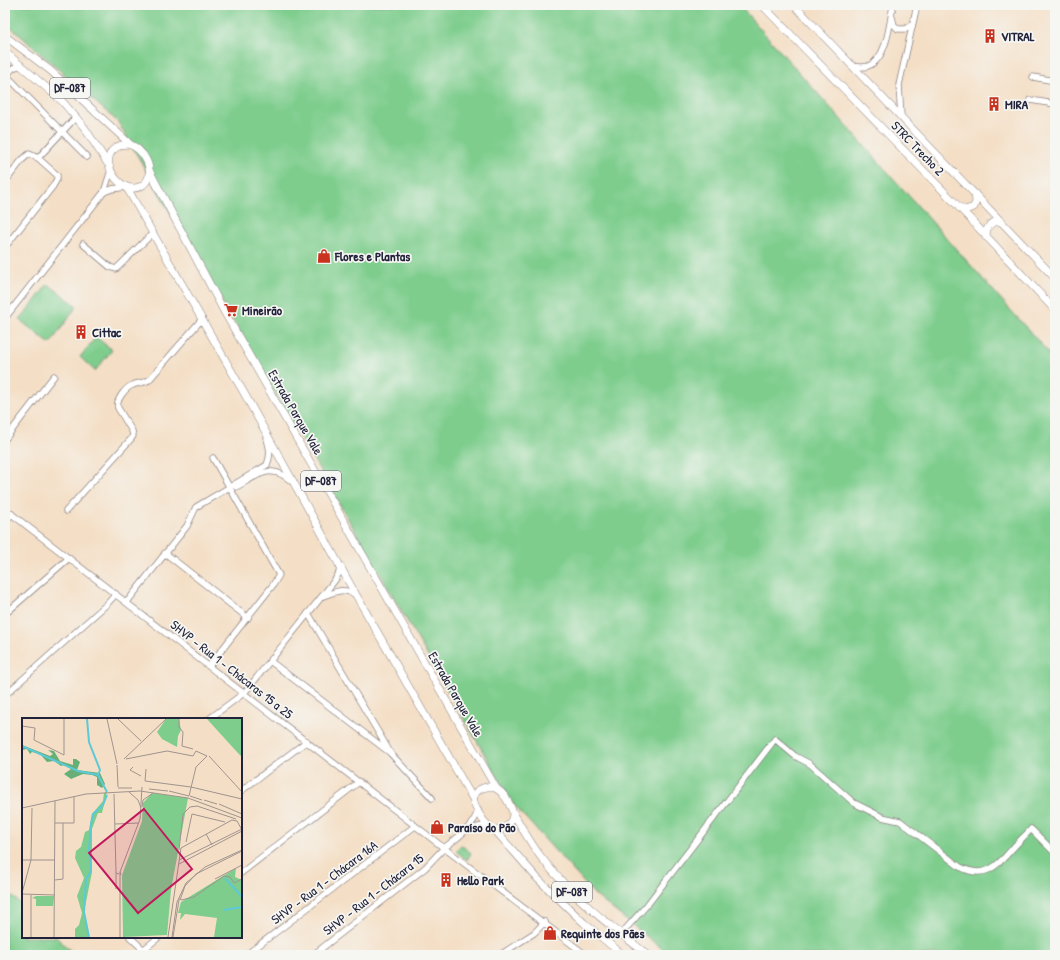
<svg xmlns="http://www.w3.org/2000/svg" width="1060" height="960" font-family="'Patrick Hand',sans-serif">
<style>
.green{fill:#7ecd8d;stroke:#507864}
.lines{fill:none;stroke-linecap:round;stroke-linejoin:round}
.minor-casing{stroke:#8b8080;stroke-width:7}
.major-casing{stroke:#8b8080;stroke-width:8}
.minor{stroke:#fff;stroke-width:5.5}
.major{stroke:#fff;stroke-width:7}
.labels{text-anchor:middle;stroke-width:3.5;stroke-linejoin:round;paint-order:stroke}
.shield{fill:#f6f6f2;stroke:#626272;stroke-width:1}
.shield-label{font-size:12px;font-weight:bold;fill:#22223b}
.poi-label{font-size:13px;font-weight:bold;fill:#22223b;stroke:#f6f6f2;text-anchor:start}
.street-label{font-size:13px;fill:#22223b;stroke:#f6f6f2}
.inset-river{fill:none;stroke:#5ec9d6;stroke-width:2}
.inset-road{fill:none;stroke:#a0938e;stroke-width:1}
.view{fill:#c2185b;fill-opacity:0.15;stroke:#c2185b;stroke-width:2}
.inset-edge{fill:none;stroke:#22223b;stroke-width:2}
</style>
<rect width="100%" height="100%" fill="#f6f6f2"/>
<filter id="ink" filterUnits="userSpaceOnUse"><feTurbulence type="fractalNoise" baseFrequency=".025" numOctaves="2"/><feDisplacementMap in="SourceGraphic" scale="8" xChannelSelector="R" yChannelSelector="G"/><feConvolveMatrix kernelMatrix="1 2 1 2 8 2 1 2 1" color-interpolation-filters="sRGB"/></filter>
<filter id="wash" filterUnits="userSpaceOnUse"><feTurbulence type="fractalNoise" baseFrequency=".012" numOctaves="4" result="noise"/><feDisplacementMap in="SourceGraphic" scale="16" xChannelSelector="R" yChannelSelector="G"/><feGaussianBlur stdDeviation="0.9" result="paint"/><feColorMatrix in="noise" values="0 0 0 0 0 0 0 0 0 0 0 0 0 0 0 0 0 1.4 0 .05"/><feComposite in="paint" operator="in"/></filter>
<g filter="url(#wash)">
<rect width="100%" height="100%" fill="#f4dfc6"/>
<!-- green -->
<g class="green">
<path d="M5 5H739L1055 360V955H670L596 896 514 805 118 122 5 22Z"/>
<path d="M48 284 77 306 50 344 20 320Z"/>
<path d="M96 337 112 350 95 371 80 357Z"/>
<path d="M461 845 471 853 467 860 456 851Z"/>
<path d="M5 890 23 906V937H56L75 955H5Z"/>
</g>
</g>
<g filter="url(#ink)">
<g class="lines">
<defs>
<g id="minor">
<path d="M892 17 894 25 898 29H906L912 24"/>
<path d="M853 66C858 67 863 68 868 66 887 60 890 22 893 5"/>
<path d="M5 74 87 157"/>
<path d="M5 77 13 68 21 65"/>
<path d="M1033 77 1055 81"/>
<path d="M1030 100 1055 104"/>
<path d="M901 116 899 85 917 5"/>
<path d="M38 158 76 117"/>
<path d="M5 182 22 160 29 154 38 158 57 175V179L53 186 5 247"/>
<path d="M104 192 112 189 126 187"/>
<path d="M83 244 110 267 116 269 153 233"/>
<path d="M5 318 104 192 111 170"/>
<path d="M5 439 54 376"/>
<path d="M236 487C257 476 271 462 291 481"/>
<path d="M5 509 444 848C457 838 474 827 478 810"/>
<path d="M66 511 131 439 133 436 132 431 118 408C115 401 126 387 133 385 138 382 143 384 149 380L202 319"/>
<path d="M5 521 12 514"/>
<path d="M165 553 248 618"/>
<path d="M323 596C335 592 344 587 356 595"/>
<path d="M127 602 187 526 196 507 267 465C271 455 270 449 267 439"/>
<path d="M308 613 391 754 432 798"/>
<path d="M5 614 69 558"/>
<path d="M270 661 389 752"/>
<path d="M209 666 273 585 279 575 213 458"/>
<path d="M5 695 107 604 116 594"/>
<path d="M209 719 244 693 250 686 335 580 339 573 340 566"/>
<path d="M241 791 307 741"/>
<path d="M465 830 488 825"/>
<path d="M241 873 359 782"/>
<path d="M621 934 647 905 775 739 795 756 810 764 854 803 882 817 900 821 960 867C984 879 996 868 1012 849 1018 842 1025 836 1031 829L1055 853"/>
<path d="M130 937 149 955"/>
<path d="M143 950 159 937"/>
<path d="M246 955 415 826"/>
<path d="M313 955 425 868 444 848 586 955"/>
<path d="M500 955 534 933 545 922"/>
</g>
<g id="major">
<path d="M762 5 959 207 1055 310"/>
<path d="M794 5 1055 278"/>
<path d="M5 36 51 71 131 145"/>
<path d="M5 52 62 101 84 127 108 164"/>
<path d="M127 144C143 146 158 173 143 185 120 201 88 149 127 144Z"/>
<path d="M150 172 225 313 496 788"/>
<path d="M127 188 244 393 356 595 473 799"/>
<path d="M959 207 965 210 974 207 976 201 975 194"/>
<path d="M986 237C986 226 991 221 1001 222"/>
<path d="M513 813C513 824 501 834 490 827 484 823 471 804 474 796 477 788 490 784 497 789 507 795 510 807 515 816 523 830 531 844 541 857 571 896 609 925 648 955"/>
<path d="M493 828 538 879 584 923 623 955"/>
</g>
</defs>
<!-- minor casing -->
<use href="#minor" class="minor-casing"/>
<!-- major casing -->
<use href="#major" class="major-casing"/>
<!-- minor -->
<use href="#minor" class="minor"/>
<!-- major -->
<use href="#major" class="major"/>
</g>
</g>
<!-- icons -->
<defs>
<symbol id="building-bare" viewBox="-9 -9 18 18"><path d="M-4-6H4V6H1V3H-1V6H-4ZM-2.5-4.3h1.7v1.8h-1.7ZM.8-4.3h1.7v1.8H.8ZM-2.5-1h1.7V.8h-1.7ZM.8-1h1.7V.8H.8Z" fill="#c8321e" stroke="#f6f6f2" stroke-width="2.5" paint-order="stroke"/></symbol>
<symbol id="shop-bare" viewBox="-9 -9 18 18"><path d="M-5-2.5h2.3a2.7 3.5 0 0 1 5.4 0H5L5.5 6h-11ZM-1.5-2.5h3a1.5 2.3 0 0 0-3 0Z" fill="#c8321e" stroke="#f6f6f2" stroke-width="2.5" paint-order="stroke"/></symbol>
<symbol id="supermarket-bare" viewBox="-9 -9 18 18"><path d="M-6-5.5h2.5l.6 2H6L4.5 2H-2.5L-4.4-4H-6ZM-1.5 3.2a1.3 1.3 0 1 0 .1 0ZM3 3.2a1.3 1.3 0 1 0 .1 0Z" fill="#c8321e" stroke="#f6f6f2" stroke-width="2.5" paint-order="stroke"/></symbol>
</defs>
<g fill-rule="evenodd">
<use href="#building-bare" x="980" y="26" width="20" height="20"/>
<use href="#building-bare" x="984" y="94" width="20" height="20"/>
<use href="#shop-bare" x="314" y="246" width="20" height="20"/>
<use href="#supermarket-bare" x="221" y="300" width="20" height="20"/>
<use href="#building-bare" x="71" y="322" width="20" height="20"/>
<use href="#shop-bare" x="427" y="817" width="20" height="20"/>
<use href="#building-bare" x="436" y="870" width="20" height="20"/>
<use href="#shop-bare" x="540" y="923" width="20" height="20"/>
</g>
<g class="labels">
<!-- shield labels -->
<g class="shield">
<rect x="50" y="78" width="40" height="20" rx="3"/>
<rect x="301" y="471" width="40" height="20" rx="3"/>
<rect x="552" y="882" width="40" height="20" rx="3"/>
</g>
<g class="shield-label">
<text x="70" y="92">DF-087</text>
<text x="321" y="485">DF-087</text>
<text x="572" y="896">DF-087</text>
</g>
<!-- poi labels -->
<g class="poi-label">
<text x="1001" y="41">VITRAL</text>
<text x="1005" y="109">MIRA</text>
<text x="335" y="261">Flores e Plantas</text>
<text x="242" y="315">Mineirão</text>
<text x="92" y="337">Cittac</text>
<text x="448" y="832">Paraíso do Pão</text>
<text x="457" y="885">Hello Park</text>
<text x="561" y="938">Requinte dos Pães</text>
</g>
<!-- street labels -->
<g class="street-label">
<text transform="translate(918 148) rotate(46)" y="5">STRC Trecho 2</text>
<text transform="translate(296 412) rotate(60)" y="5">Estrada Parque Vale</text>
<text transform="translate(232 669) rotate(38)" y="5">SHVP - Rua 1 - Chácaras 15 a 25</text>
<text transform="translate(456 694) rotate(60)" y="5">Estrada Parque Vale</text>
<text transform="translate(324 882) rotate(-37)" y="5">SHVP - Rua 1 - Chácara 16A</text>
<text transform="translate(373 894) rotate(-38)" y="5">SHVP - Rua 1 - Chácara 15</text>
</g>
</g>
<!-- overview -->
<g transform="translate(22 718)">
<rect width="220" height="220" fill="#f4dfc6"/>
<path d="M144 1H157L159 12 156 18 155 29 140 21 135 14ZM185 1H220V39L215 34ZM85 74 80 95H76L70 111V154L62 194 67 219H53V211L57 207 60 195 55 178 62 160 53 140 54 133 59 129 63 114 67 112 70 96 81 83 82 75ZM130 75 166 80 149 172 145 217 101 219 100 157 120 103 121 85ZM214 150 213 159 220 162V219H192L195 200 163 196 158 202 159 195H156L159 184ZM14 178H32L31 188H14V181L10 180Z" fill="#7ecd8d"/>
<path d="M0 27 28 38 31 36 26 32 32 33 38 43 51 47V41H54L58 44 55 52 78 55 83 66 80 70 75 67V59L70 57 61 56 49 61 42 56 49 51 42 47 39 48 32 43 25 44 18 36 10 34 8 36 5 31 0 32Z" fill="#66b078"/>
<path class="inset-river" d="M65 1 67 24 78 52 76 57M0 28 56 53 76 57 85 74M203 160 220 179M201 192 220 189M67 219 62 194 64 161 69 153 67 131 69 106 71 96 81 87 85 77"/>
<path class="inset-road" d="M85 1 95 46M96 1 119 23M157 1V9L161 14 160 28 171 31M0 8 13 10 12 22 42 37V1M187 38 220 74M102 41 144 1M104 41 145 33 171 38 174 33 185 38M95 47 96 69M111 49 108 52 119 58M123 63 169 69M123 63 124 51M169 69 220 81M96 70H110M127 71 146 73M147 73 167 78M107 74 116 82 119 90M92 76 94 155 97 156M167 78 174 49 185 38M168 78 180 82M182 82 195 86M197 86 220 96M120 89 121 82 131 75M0 90 64 76 118 73 166 80 220 100M33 105H52V79M93 106 117 105M184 116 190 127M164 124 170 96 203 104M157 132 161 96 168 89 175 88 214 101M0 142H33M157 142 220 111M157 146 220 113M98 154 118 101 120 69M94 155V171M193 161 220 147M33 162 41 161V105M0 175 9 142 10 90M0 176 33 177M158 180V182L163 168 174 156 220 133M159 182 172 179 202 158 208 159 212 165 220 161M9 219V177M32 219 33 83M98 219V154L99 157M146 219 159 130 210 102 215 103 220 112M150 219 155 184 164 165 183 149 220 132M151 219 157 182"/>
<path class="view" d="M122 91 170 151 116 195 67 135Z"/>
<rect width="220" height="220" class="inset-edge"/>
</g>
<!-- margin -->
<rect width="1060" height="960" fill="none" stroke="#f6f6f2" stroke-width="20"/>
</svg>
